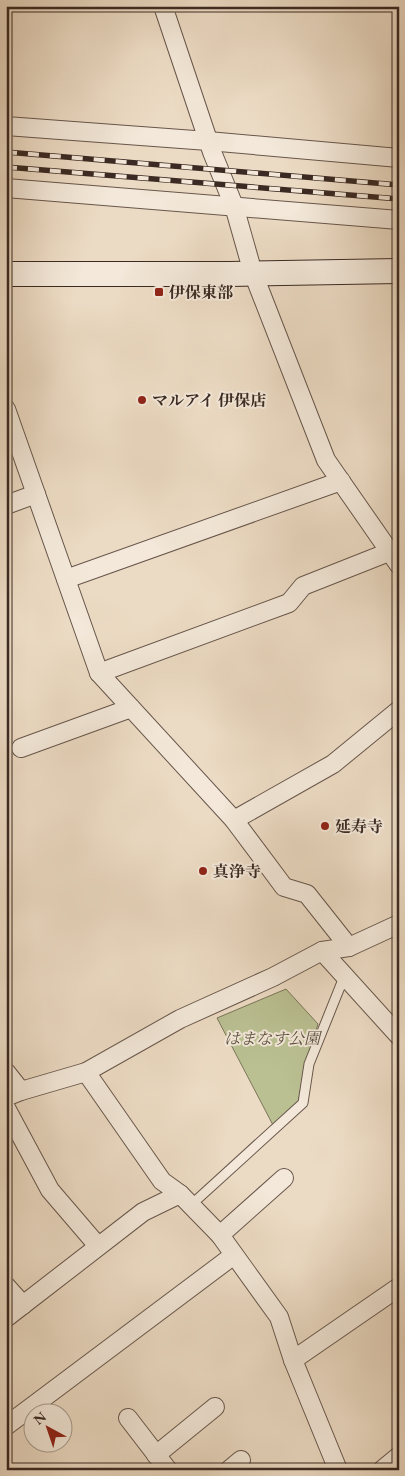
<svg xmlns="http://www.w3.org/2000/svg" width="405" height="1476" font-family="'EB Garamond','Noto Serif JP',serif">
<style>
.green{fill:#bac092;stroke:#7a755a}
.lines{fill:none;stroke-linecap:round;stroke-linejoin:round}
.lane-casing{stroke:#67564b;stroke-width:11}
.street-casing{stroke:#67564b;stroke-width:20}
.secondary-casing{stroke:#3b2a23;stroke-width:26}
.lane{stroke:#f3e8d9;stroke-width:9}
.street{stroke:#f3e8d9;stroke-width:18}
.secondary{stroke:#f3e8d9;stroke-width:24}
.rail-casing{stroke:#3b2a23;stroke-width:5.5}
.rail{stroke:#f3e8d9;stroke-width:4;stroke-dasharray:11;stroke-linecap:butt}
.poi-dot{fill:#8f2418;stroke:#f3e8d9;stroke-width:2}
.labels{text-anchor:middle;stroke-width:4;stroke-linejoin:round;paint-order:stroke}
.poi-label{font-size:16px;font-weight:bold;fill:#3b2a23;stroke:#f3e8d9;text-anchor:start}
.park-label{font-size:16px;font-style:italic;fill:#5b503f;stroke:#f3e8d9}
</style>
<rect width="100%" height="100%" fill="#ecdbc4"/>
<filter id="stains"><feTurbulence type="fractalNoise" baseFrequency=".004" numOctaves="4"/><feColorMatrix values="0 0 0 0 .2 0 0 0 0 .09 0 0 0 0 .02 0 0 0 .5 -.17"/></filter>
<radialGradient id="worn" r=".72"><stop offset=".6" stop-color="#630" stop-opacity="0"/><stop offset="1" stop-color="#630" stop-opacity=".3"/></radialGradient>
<!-- green -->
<path class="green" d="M286 989 318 1024 304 1069 298 1104 274 1127 217 1018Z"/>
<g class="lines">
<defs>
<path id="lane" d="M191 1205 303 1103 309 1064 344 977"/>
<g id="street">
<path d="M163 6 212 152 234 206 253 273 326 460 399 565"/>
<path d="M6 126 208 141 399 158"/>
<path d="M6 188 399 220"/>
<path d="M6 409 99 673 234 820 284 887 307 894 349 947"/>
<path d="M6 505 36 494"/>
<path d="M66 579 341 481"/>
<path d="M99 673 289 603 303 586 389 552"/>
<path d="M21 748 131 708"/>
<path d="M234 820 333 764 399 710"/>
<path d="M322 951 399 1036"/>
<path d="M6 1072 21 1091"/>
<path d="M86 1072 162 1181 180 1194 220 1235 279 1317 293 1360 338 1470"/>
<path d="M6 1097 21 1091 86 1072 180 1019 273 977 322 951 349 947 399 924"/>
<path d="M6 1108 50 1190 98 1246"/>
<path d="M220 1235 284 1178"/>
<path d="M6 1286 23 1305"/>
<path d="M6 1318 143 1212 180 1194"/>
<path d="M293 1360 399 1287"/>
<path d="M128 1418 168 1470"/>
<path d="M6 1426 234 1255"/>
<path d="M156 1455 215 1407"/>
<path d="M229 1470 241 1460"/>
<path d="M382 1470 399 1456"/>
</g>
<path id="secondary" d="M6 274H230L399 271"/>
</defs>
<!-- lane casing -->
<use href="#lane" class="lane-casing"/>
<!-- street casing -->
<use href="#street" class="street-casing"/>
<!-- secondary casing -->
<use href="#secondary" class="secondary-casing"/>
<!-- lane -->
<use href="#lane" class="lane"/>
<!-- street -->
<use href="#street" class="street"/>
<!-- secondary -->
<use href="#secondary" class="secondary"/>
<defs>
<g id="rail">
<path d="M6 152 399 185"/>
<path d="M6 167 399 199"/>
</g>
</defs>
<!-- rail casing -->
<use href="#rail" class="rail-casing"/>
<!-- rail -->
<use href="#rail" class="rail"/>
</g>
<!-- markers -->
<g class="poi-dot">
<rect x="154" y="287" width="10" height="10" rx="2.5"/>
<circle cx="142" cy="400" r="5"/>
<circle cx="325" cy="826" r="5"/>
<circle cx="203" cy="871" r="5"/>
</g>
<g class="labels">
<!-- poi labels -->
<g class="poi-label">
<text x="169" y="298">伊保東部</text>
<text x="152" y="406">マルアイ 伊保店</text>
<text x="335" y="832">延寿寺</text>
<text x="213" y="877">真浄寺</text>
</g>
<!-- park labels -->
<g class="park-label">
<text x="272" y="1044">はまなす公園</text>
</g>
</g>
<!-- margin -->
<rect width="405" height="1476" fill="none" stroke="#ecdbc4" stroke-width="25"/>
<rect x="8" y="8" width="390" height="1461" fill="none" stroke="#3b2a23" stroke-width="2.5"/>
<rect x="12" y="12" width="380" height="1451" fill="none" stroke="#3b2a23"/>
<!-- north arrow -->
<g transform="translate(48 1428) rotate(320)"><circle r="24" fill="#f3e8d9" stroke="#a99c90"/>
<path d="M0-4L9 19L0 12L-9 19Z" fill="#8f2418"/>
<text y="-8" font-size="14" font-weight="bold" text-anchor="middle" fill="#3b2a23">N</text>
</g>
<rect width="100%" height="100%" filter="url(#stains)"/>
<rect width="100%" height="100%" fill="url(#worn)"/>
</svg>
